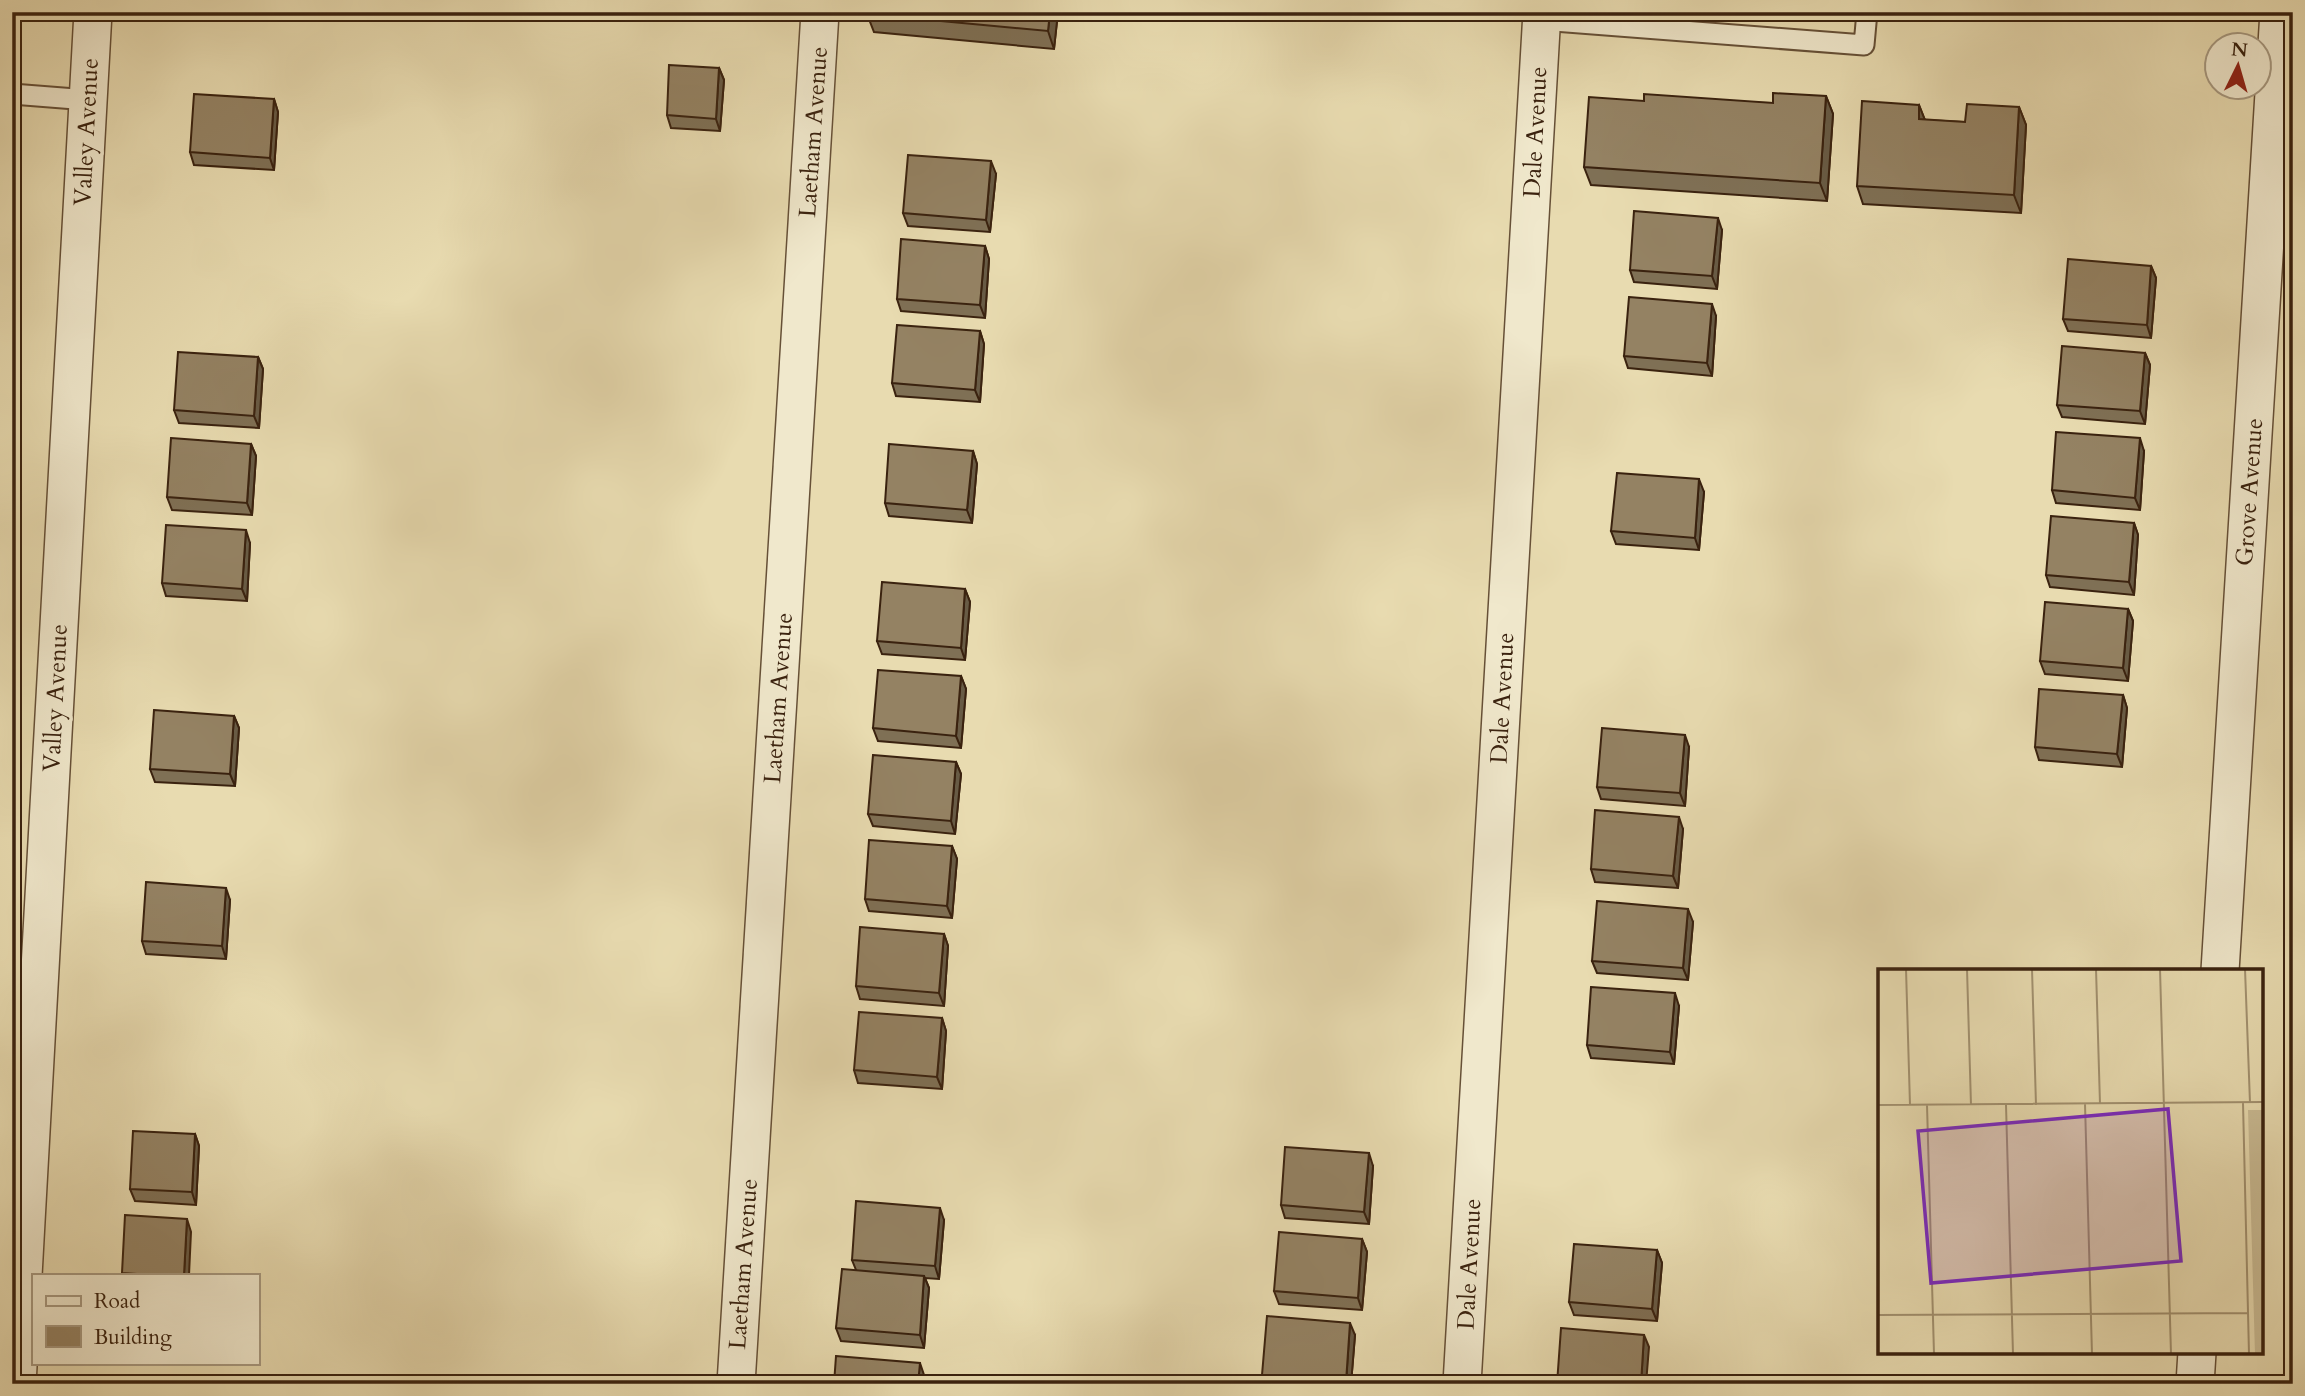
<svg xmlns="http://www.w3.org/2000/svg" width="2305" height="1396" font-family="Cardo,serif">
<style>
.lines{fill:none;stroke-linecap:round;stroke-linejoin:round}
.lane-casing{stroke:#665037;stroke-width:23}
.street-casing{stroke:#665037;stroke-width:40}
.lane{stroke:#f0e8cc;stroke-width:19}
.street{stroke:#f0e8cc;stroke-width:37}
.wall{fill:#7f7055;stroke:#3a220f;stroke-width:2}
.shaded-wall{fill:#685b45;stroke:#3a220f;stroke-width:2}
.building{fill:#948263;stroke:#3a220f;stroke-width:2}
.labels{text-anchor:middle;stroke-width:7;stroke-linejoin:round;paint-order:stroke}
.street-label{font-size:24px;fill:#3a220f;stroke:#f0e8cc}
.inset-road{fill:none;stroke:#a29170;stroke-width:2}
.view{fill:#7b2cbf;fill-opacity:0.15;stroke:#7b2cbf;stroke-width:3.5}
.inset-edge{fill:none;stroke:#3a220f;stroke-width:3.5}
</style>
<rect width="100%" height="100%" fill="#e8dbb0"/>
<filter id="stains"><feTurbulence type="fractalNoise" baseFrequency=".00286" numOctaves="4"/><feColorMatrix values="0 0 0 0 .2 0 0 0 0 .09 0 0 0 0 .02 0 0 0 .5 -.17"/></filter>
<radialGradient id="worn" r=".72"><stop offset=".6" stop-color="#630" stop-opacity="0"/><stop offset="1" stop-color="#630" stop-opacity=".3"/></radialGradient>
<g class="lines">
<defs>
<g id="lane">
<path d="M1541 20 1864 45 1867 12"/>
<path d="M12 94 88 100"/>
</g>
<g id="street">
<path d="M2220 971 2279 12"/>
<path d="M17 1384 93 12"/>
<path d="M736 1384 820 12"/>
<path d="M1462 1384 1542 12"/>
<path d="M2195 1384 2197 1352"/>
</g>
</defs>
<!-- lane casing -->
<use href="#lane" class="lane-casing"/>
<!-- street casing -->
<use href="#street" class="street-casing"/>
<!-- lane -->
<use href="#lane" class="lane"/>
<!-- street -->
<use href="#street" class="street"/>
</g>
<!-- wall -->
<g class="wall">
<path d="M1058 12 1054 49 874 32 867 14Z"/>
<path d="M719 68 724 80 720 131 671 128 667 115Z"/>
<path d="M1826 96 1833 114 1827 201 1591 185 1584 167 1644 101 1773 103Z"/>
<path d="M274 99 278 112 274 170 194 165 190 152Z"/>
<path d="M1919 105 1925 120 1965 122 2019 107 2026 125 2021 213 1863 204 1857 186Z"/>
<path d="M996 174 990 232 908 226 903 213Z"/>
<path d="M1722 230 1717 289 1634 282 1630 270Z"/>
<path d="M985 246 989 259 985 318 901 311 897 299Z"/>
<path d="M2151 266 2156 278 2151 338 2068 331 2063 319Z"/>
<path d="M1716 316 1712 376 1628 368 1624 356Z"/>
<path d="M980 331 984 344 980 402 896 396 892 383Z"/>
<path d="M2145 353 2150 365 2145 424 2062 417 2057 405Z"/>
<path d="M258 357 263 369 259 428 179 423 174 410Z"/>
<path d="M251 444 256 456 252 515 172 510 167 497Z"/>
<path d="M973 451 977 464 972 523 889 516 885 503Z"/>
<path d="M2144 451 2140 510 2056 503 2052 490Z"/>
<path d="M1704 492 1699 550 1616 544 1611 531Z"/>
<path d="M2134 523 2138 535 2134 595 2050 587 2046 575Z"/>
<path d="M250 543 247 601 166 596 162 583Z"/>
<path d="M965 589 970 602 965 660 882 654 877 641Z"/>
<path d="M2128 609 2133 621 2128 681 2045 674 2040 661Z"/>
<path d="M961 676 966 689 961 748 878 741 873 728Z"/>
<path d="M2123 695 2127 708 2122 767 2039 760 2035 747Z"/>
<path d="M234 716 239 728 235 786 155 782 150 769Z"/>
<path d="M1689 747 1685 806 1601 799 1597 787Z"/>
<path d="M956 762 961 774 955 834 873 826 868 814Z"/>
<path d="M1683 829 1678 888 1595 882 1591 869Z"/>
<path d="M952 846 957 859 952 918 869 911 865 899Z"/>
<path d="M230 900 226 959 146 954 142 941Z"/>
<path d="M1693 922 1688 980 1597 973 1592 961Z"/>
<path d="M944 934 948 946 944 1006 860 999 856 986Z"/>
<path d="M1679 1006 1674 1064 1591 1058 1587 1045Z"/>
<path d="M942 1018 946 1031 942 1089 858 1083 854 1070Z"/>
<path d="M195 1134 199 1146 196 1205 135 1201 130 1189Z"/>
<path d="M1373 1166 1369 1224 1285 1218 1281 1205Z"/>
<path d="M944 1220 939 1279 925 1278 929 1288 924 1348 841 1341 836 1328 856 1270 852 1260Z"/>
<path d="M1362 1239 1367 1252 1362 1310 1279 1304 1274 1291Z"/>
<path d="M1657 1250 1662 1263 1657 1321 1574 1315 1569 1302Z"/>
<path d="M1355 1335 1351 1384H1266L1262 1375Z"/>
</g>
<!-- shaded-wall -->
<g class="shaded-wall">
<path d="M1050 12H1058L1054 49 1048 31Z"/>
<path d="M719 68 724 80 720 131 716 119Z"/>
<path d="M1826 96 1833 114 1827 201 1820 183Z"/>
<path d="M274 99 278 112 274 170 270 158Z"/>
<path d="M1919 105 1926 123 1919 119Z"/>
<path d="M2019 107 2026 125 2021 213 2014 195Z"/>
<path d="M991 161 996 174 990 232 986 220Z"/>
<path d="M1718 218 1722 230 1717 289 1712 276Z"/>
<path d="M985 246 989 259 985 318 980 305Z"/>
<path d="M2151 266 2156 278 2151 338 2147 325Z"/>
<path d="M1712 304 1716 316 1712 376 1707 363Z"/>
<path d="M980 331 984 344 980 402 975 390Z"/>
<path d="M2145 353 2150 365 2145 424 2140 411Z"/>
<path d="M258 357 263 369 259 428 254 416Z"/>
<path d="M2140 438 2144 451 2140 510 2135 498Z"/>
<path d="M251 444 256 456 252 515 247 503Z"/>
<path d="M973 451 977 464 972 523 967 510Z"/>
<path d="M1699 479 1704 492 1699 550 1695 538Z"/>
<path d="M2134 523 2138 535 2134 595 2129 582Z"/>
<path d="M246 530 250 543 247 601 242 589Z"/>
<path d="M965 589 970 602 965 660 961 648Z"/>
<path d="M2128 609 2133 621 2128 681 2123 668Z"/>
<path d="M961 676 966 689 961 748 956 736Z"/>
<path d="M2123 695 2127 708 2122 767 2117 754Z"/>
<path d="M234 716 239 728 235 786 230 774Z"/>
<path d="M1685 735 1689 747 1685 806 1680 793Z"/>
<path d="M956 762 961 774 955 834 951 821Z"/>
<path d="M1679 817 1683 829 1678 888 1673 876Z"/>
<path d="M952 846 957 859 952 918 947 906Z"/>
<path d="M226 888 230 900 226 959 222 946Z"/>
<path d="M1688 909 1693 922 1688 980 1683 968Z"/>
<path d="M944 934 948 946 944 1006 939 993Z"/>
<path d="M1675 993 1679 1006 1674 1064 1670 1052Z"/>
<path d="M942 1018 946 1031 942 1089 937 1077Z"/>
<path d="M195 1134 199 1146 196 1205 192 1192Z"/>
<path d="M1369 1153 1373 1166 1369 1224 1364 1212Z"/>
<path d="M940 1208 944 1220 939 1279 935 1266Z"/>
<path d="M187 1219 191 1232 189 1275H184Z"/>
<path d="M1362 1239 1367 1252 1362 1310 1358 1298Z"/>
<path d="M1657 1250 1662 1263 1657 1321 1652 1309Z"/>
<path d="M924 1276 929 1288 924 1348 920 1335Z"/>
<path d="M1350 1323 1355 1335 1351 1384H1346Z"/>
<path d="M1644 1335 1649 1347 1646 1384H1641Z"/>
<path d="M920 1363 924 1375V1384H918Z"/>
</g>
<!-- building -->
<g class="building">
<path d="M867 12H1050L1048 31 867 14Z"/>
<path d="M669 65 719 68 716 119 667 115Z"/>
<path d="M1773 93 1826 96 1820 183 1584 167 1589 97 1644 101V94L1773 103Z"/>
<path d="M194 94 274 99 270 158 190 152Z"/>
<path d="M1862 101 1919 105V119L1965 122 1967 104 2019 107 2014 195 1857 186Z"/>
<path d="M908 155 991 161 986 220 903 213Z"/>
<path d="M1634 211 1718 218 1712 276 1630 270Z"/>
<path d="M901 239 985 246 980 305 897 299Z"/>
<path d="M2068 259 2151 266 2147 325 2063 319Z"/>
<path d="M1629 297 1712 304 1707 363 1624 356Z"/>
<path d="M897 325 980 331 975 390 892 383Z"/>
<path d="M2062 346 2145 353 2140 411 2057 405Z"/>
<path d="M178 352 258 357 254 416 174 410Z"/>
<path d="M2056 432 2140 438 2135 498 2052 490Z"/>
<path d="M171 438 251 444 247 503 167 497Z"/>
<path d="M889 444 973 451 967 510 885 503Z"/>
<path d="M1617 473 1699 479 1695 538 1611 531Z"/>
<path d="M2051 516 2134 523 2129 582 2046 575Z"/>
<path d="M166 525 246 530 242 589 162 583Z"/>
<path d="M882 582 965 589 961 648 877 641Z"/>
<path d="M2045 602 2128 609 2123 668 2040 661Z"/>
<path d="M878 670 961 676 956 736 873 728Z"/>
<path d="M2039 689 2123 695 2117 754 2035 747Z"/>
<path d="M154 710 234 716 230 774 150 769Z"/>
<path d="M1602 728 1685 735 1680 793 1597 787Z"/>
<path d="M873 755 956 762 951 821 868 814Z"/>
<path d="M1595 810 1679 817 1673 876 1591 869Z"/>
<path d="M869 840 952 846 947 906 865 899Z"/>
<path d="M146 882 226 888 222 946 142 941Z"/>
<path d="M1597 901 1688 909 1683 968 1592 961Z"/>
<path d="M860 927 944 934 939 993 856 986Z"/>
<path d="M1591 987 1675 993 1670 1052 1587 1045Z"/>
<path d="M859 1012 942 1018 937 1077 854 1070Z"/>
<path d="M133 1131 195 1134 192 1192 130 1189Z"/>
<path d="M1285 1147 1369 1153 1364 1212 1281 1205Z"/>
<path d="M856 1201 940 1208 935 1266 852 1260Z"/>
<path d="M125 1215 187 1219 184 1275H152L122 1273Z"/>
<path d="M1279 1232 1362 1239 1358 1298 1274 1291Z"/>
<path d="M1574 1244 1657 1250 1652 1309 1569 1302Z"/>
<path d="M842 1269 924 1276 920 1335 836 1328Z"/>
<path d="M1267 1316 1350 1323 1346 1382 1262 1375Z"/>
<path d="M1561 1328 1644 1335 1641 1384H1557Z"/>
<path d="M836 1356 920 1363 918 1384H834Z"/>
</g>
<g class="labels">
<!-- street labels -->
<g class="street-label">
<text transform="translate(86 132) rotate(-87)" y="8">Valley Avenue</text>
<text transform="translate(813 132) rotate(-86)" y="8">Laetham Avenue</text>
<text transform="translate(1535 132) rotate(-87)" y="8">Dale Avenue</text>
<text transform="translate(2249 492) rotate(-86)" y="8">Grove Avenue</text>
<text transform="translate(55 698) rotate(-87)" y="8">Valley Avenue</text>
<text transform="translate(778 698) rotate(-86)" y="8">Laetham Avenue</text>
<text transform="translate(1502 698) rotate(-87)" y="8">Dale Avenue</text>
<text transform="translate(743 1264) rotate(-86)" y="8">Laetham Avenue</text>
<text transform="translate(1469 1264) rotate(-87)" y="8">Dale Avenue</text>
</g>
</g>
<!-- overview -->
<g transform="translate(1878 969)">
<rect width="385" height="385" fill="#e8dbb0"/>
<path d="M370 141H385V385H377Z" fill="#cabc95"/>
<path class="inset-road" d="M28 0 32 136M89 0 93 136M154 0 158 136M218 0 222 135M282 0 293 385M367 0 372 134M365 134 371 385M207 135 214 385M0 136 385 133M49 136 56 385M128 136 135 385M0 346 370 344"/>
<path class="view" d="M290 140 303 292 53 314 40 162Z"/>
<rect width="385" height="385" class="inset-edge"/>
</g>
<!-- margin -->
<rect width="2305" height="1396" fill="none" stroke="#e8dbb0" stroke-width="42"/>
<rect x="14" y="14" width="2277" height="1368" fill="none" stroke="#3a220f" stroke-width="3.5"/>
<rect x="21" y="21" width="2263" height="1354" fill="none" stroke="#3a220f" stroke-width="2"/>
<!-- legend -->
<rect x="32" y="1274" width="228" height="91" fill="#f0e8cc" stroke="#a79980" stroke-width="2"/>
<rect x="46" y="1296" width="35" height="10" fill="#f0e8cc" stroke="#a79980" stroke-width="2"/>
<text x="94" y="1308" font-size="21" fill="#3a220f">Road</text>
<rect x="46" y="1326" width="35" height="21" fill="#948263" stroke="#a79980" stroke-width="2"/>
<text x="94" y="1344" font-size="21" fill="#3a220f">Building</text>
<!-- north arrow -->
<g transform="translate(2238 66) rotate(5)"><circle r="33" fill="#f0e8cc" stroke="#a79980" stroke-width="2"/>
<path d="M0-5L12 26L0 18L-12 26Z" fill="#8f2418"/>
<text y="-10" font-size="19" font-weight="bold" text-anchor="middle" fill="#3a220f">N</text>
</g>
<rect width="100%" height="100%" filter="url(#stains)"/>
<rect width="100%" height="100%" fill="url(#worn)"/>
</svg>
